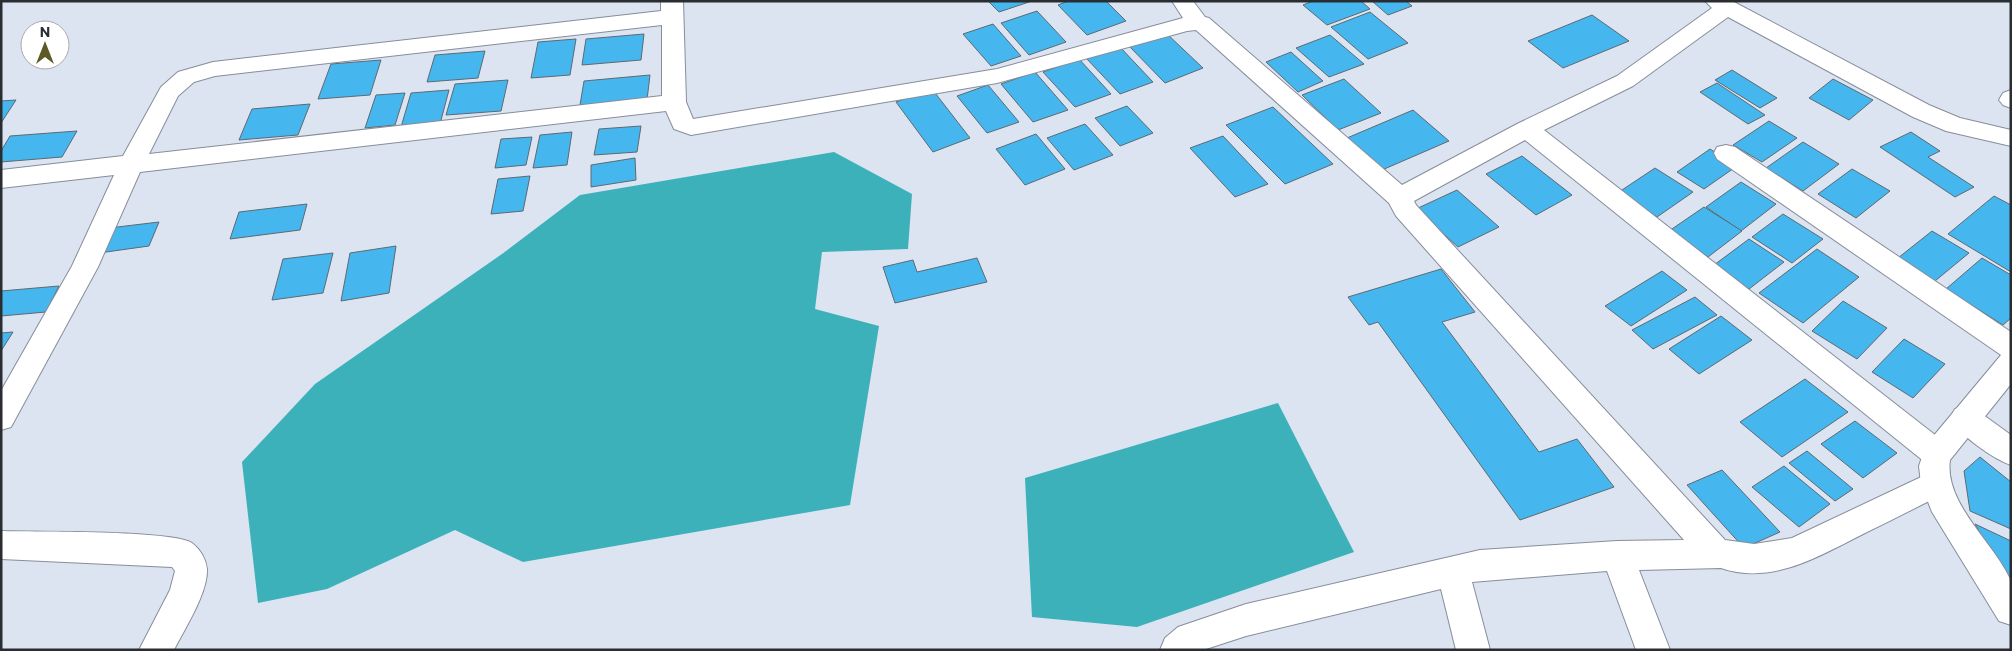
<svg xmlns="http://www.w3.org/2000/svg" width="2012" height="651" font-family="Commissioner,sans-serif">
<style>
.water{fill:#3cb1b9}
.building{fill:#45b7ee;stroke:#5c6a72}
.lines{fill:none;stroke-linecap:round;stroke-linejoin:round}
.minor-casing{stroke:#878d9a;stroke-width:2}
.major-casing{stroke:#878d9a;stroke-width:2}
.minor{fill:#fff;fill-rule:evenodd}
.major{fill:#fff;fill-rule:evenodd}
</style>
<rect width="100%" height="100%" fill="#dce3f1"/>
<!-- water -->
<g class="water">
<path d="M834 152 912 194 908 249 822 252 815 309 879 326 850 505 523 562 455 530 327 589 258 603 242 462 315 384 502 254 580 195Z"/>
<path d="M1278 403 1354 552 1137 627 1032 617 1025 478Z"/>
</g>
<!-- building -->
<g class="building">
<path d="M988 1H1032L999 12Z"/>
<path d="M1068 1H1106L1126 21 1087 35 1058 5Z"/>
<path d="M1313 1H1361L1370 9 1327 25 1303 5Z"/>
<path d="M1372 1H1406L1412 6 1388 15Z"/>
<path d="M1037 11 1066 42 1029 55 1001 23Z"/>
<path d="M1370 12 1408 43 1368 59 1331 27Z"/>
<path d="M1592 15 1629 41 1563 68 1528 41Z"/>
<path d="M993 24 1021 56 991 66 963 34Z"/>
<path d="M1166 33 1203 68 1165 83 1129 46Z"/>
<path d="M644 34 641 60 582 65 586 39Z"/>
<path d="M1330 35 1364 64 1329 77 1296 48Z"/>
<path d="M576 39 570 75 531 78 538 42Z"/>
<path d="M1119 46 1153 82 1120 94 1086 58Z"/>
<path d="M485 51 478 78 427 82 435 55Z"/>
<path d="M1291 52 1323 81 1298 92 1266 62Z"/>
<path d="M1079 59 1111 94 1075 107 1043 72Z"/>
<path d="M381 60 370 95 318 99 331 64Z"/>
<path d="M1732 70 1777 98 1760 108 1715 80Z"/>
<path d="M1035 72 1068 110 1033 122 1001 84Z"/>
<path d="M650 75 647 100 580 105 584 81Z"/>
<path d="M1344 79 1381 113 1338 130 1302 95Z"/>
<path d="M1833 79 1873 100 1849 120 1809 98Z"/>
<path d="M508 80 501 111 446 115 455 84Z"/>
<path d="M1717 83 1765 115 1748 124 1700 92Z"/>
<path d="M988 85 1019 122 987 133 957 96Z"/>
<path d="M932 89 970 138 933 152 896 102Z"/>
<path d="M449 90 440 124 401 127 411 93Z"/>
<path d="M405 93 395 125 365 128 376 95Z"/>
<path d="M16 100 1 123V101Z"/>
<path d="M310 104 298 135 239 140 252 109Z"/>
<path d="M1127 106 1153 133 1120 146 1095 118Z"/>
<path d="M1273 107 1333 164 1285 184 1226 125Z"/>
<path d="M1413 110 1449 141 1382 170 1347 138Z"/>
<path d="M1769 121 1797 138 1762 162 1733 145Z"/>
<path d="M1085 124 1113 155 1074 170 1047 138Z"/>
<path d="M641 126 637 152 594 155 599 129Z"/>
<path d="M77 131 62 157 1 162V151L10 136Z"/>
<path d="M572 132 567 165 533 168 540 135Z"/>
<path d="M1911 132 1940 151 1928 157 1974 187 1955 197 1880 147Z"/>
<path d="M1036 134 1065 169 1025 185 996 149Z"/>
<path d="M1223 136 1268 184 1235 197 1190 148Z"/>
<path d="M532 137 526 165 495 168 501 139Z"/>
<path d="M1803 142 1839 164 1803 191 1766 168Z"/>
<path d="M1710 149 1737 166 1704 189 1677 172Z"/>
<path d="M1522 156 1572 195 1536 215 1486 174Z"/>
<path d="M635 158 636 180 591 187V165Z"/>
<path d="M1655 168 1693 192 1657 217 1619 192Z"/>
<path d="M1852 169 1890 191 1856 218 1818 194Z"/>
<path d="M530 176 523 211 491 214 498 179Z"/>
<path d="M1741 182 1776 204 1741 231 1706 207Z"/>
<path d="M1457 190 1499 227 1458 247 1416 209Z"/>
<path d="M1994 196 2011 205V272L1948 234Z"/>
<path d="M307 204 300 230 230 239 239 212Z"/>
<path d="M1704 207 1742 231 1708 257 1669 231Z"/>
<path d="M1783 214 1823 239 1792 263 1752 237Z"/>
<path d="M159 222 149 246 99 253 109 228Z"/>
<path d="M1932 231 1969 253 1935 281 1898 258Z"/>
<path d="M1749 239 1784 262 1749 289 1714 265Z"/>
<path d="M396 246 389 293 341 301 350 253Z"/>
<path d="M1817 249 1859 277 1803 323 1759 293Z"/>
<path d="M333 253 323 293 272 300 283 259Z"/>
<path d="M977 258 987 282 895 303 883 267 913 260 917 272Z"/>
<path d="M1982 258 2011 275V318L2003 325 1946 289Z"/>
<path d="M1441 269 1475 312 1442 322 1539 452 1577 439 1614 487 1520 520 1378 322 1369 325 1348 297Z"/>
<path d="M1662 271 1687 290 1631 326 1605 306Z"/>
<path d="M59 286 46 312 1 316V291Z"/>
<path d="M1695 297 1717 315 1653 349 1632 330Z"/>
<path d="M1843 301 1887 328 1857 359 1812 331Z"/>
<path d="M1721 316 1752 340 1699 374 1669 349Z"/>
<path d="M13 332 1 351V333Z"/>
<path d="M1904 339 1945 364 1913 398 1872 372Z"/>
<path d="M1805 379 1848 412 1782 457 1740 422Z"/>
<path d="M1855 421 1897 453 1863 478 1821 444Z"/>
<path d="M1807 451 1853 489 1835 501 1789 463Z"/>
<path d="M1980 457 2011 482V529L1970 511 1964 471Z"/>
<path d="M1784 466 1830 504 1799 527 1752 487Z"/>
<path d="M1722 470 1780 532 1744 548 1687 485Z"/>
<path d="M1975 524 2011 541V580H2006Z"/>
</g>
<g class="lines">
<defs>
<g id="minor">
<path d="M661 1H683L686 102 693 119 997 69 1183 18 1172 1H1193L1205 17 1209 18 1402 185 1519 123 1617 76 1712 8 1705 1H1732L1929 105 1960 118 2011 130V146L1946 131 1913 117 1728 17 1633 86 1544 130 1948 445 1952 454 1948 463 1937 467 1926 463 1525 140 1414 201 1416 205 1725 540 1754 544 1792 538 1936 470 1947 474 1951 483 1947 492C1919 506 1892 520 1865 533 1821 555 1772 586 1721 568L1639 570 1670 650H1636L1607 571 1472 582 1490 650H1456L1441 589 1246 636 1203 650H1160L1165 638 1178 627 1246 604 1480 550 1617 541 1684 540 1396 216 1389 203 1196 30 1187 31 997 83 691 135 674 129 666 111 140 172 98 267 11 427 1 430V391L72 266 114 175 1 188V170L123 156 161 87 178 72 213 62 661 11ZM662 25V96L149 154 178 96 194 82 215 76Z"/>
<path d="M1726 145 1735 147 2011 332V358L2001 355 1717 159 1714 153 1717 147Z"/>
<path d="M1965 406 1975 409 2011 435V465C1993 459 1958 434 1950 418L1955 409Z"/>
<path d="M1 531C33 532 173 530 192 543 200 549 206 559 207 569 208 593 185 628 174 650H139L170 590 175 571 172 567 1 559Z"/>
</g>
<g id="major">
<path d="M2011 90V108L2003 105 1999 100 2003 93Z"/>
<path d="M2011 352V384L1950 460C1944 503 1993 542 2010 579 2012 588 2011 614 2011 625L1999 621 1932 512 1921 484 1919 466 1926 445 2001 355Z"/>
</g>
</defs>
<!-- minor casing -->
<use href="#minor" class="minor-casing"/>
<!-- major casing -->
<use href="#major" class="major-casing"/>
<!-- minor -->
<use href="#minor" class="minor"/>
<!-- major -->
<use href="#major" class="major"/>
</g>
<!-- border -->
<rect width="2012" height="651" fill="none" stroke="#292c31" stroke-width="5"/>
<!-- north arrow -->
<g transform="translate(45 45)"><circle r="24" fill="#ffffff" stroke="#a9abad"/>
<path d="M0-4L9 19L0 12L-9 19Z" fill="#5d5a26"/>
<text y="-8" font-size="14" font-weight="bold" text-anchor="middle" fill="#292c31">N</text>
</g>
</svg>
